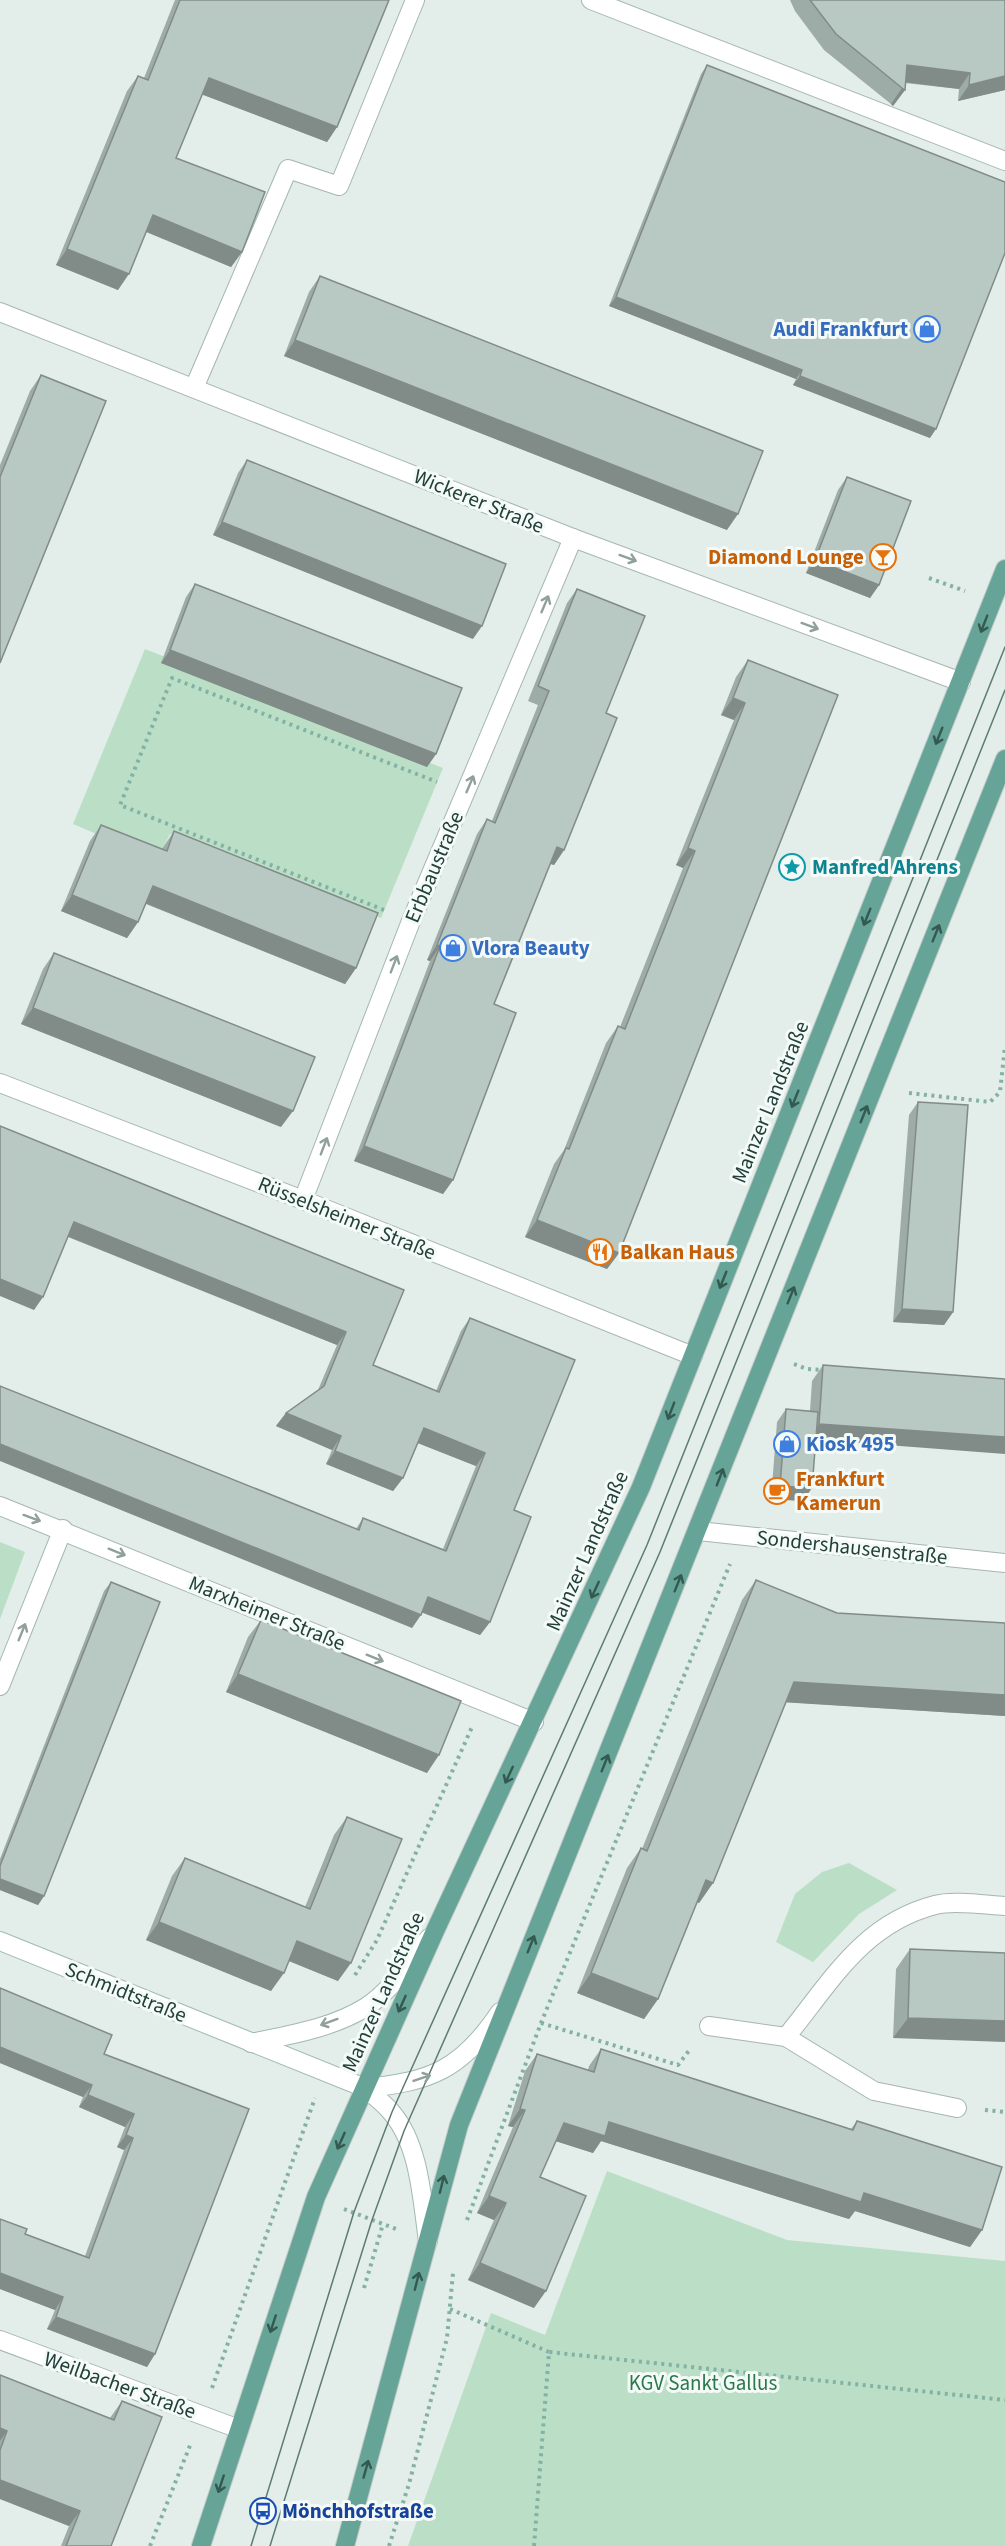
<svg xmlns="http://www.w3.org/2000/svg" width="1005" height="2546" font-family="'Source Sans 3',sans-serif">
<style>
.green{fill:#bbdfc6}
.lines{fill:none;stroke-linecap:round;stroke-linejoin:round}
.lane-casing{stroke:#a5b6b1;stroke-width:20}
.street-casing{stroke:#a5b6b1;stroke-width:20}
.secondary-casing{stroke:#a1bab2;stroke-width:20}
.primary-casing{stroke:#c1cac8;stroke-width:20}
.path{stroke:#83b2a5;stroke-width:4;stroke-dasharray:3 4.5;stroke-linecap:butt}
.lane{stroke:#fff;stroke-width:18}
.street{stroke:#fff;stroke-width:18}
.secondary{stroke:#fff;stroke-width:18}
.primary{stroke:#66a497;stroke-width:18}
.tram{stroke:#5d7b74;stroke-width:1.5}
.wall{fill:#9eaca7}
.shaded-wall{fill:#818c88}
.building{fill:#b8c8c2;stroke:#818c88;stroke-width:1.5}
.oneway{stroke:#90a09c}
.oneway2{stroke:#335950}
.labels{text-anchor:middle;stroke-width:6;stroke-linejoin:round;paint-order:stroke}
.shop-label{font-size:21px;font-weight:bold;fill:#366cbe;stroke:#f4faf7;text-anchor:start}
.street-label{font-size:21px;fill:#224039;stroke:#f4faf7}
.food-label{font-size:21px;font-weight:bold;fill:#c56008;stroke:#f4faf7;text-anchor:start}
.culture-label{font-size:21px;font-weight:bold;fill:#0d838f;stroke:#f4faf7;text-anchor:start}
.park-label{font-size:21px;fill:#2b784b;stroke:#f4faf7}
.transit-label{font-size:21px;font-weight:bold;fill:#164399;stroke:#f4faf7;text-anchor:start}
</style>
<rect width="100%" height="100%" fill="#e3ede9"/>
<!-- green -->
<g class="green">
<path d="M145 649 443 768 381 918 170 834 157 860 73 824Z"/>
<path d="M0 1542 25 1552 0 1619Z"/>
<path d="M849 1863 897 1890 859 1914 813 1962 776 1942 795 1894 822 1872Z"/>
<path d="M607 2171 787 2240 1005 2261V2546H408L491 2313 545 2335Z"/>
</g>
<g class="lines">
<defs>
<g id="lane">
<path d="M591 0 1005 161"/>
<path d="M194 388 288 169 339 186 415 0"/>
</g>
<g id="street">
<path d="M0 312 573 538 961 682"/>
<path d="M0 1083 303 1200 693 1356"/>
<path d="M303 1200 411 921 573 538"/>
<path d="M0 1506 534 1722"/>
<path d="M698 1531 1005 1563"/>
<path d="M0 1686 63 1529"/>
<path d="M709 2026 786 2037 874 2091 957 2108"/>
<path d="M786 2037C831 1982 862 1924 935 1905 953 1900 986 1905 1005 1906"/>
<path d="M0 2340 239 2429"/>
</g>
<g id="secondary">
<path d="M0 1941 365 2088C374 2096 385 2104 392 2113 420 2146 422 2200 428 2241"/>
<path d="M251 2043C289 2035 333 2028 366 2007 391 1991 410 1961 429 1938"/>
<path d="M365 2088C431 2082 462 2069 500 2012"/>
</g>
<g id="primary">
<path d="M201 2546 316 2197 435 1931 641 1487 1005 569"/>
<path d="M345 2546 459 2125 1005 759"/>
</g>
</defs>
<!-- lane casing -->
<use href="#lane" class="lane-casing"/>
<!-- street casing -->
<use href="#street" class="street-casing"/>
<!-- secondary casing -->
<use href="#secondary" class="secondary-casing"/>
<!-- primary casing -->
<use href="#primary" class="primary-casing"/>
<!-- path -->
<g class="path">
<path d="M929 578 965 591"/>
<path d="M384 910 120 805 172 678 437 782"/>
<path d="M909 1093 990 1102 1000 1092 1005 1046"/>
<path d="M794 1364 807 1369 822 1370"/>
<path d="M355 1975 377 1940 472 1727"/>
<path d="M541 2023 678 2065 691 2048"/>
<path d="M985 2110 1005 2112"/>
<path d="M344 2209 396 2229"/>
<path d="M467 2220 541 2023 730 1564"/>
<path d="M364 2288 383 2224"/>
<path d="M450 2309 549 2352"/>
<path d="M212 2388 315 2098"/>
<path d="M150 2546 191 2443"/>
<path d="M389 2546 409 2484 447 2338 453 2273"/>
<path d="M534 2546 549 2352 1005 2400"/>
</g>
<!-- lane -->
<use href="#lane" class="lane"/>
<!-- street -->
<use href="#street" class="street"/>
<!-- secondary -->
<use href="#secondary" class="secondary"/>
<!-- primary -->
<use href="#primary" class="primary"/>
<!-- tram -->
<g class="tram">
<path d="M251 2546 354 2212 392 2112 647 1545 1005 647"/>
<path d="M270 2546 372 2220 404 2131 660 1552 1005 690"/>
</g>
</g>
<!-- wall -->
<g class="wall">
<path d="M175 0H389L337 127 327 142 202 94 176 158 242 252 231 267 146 232 118 290 56 265 127 91 138 76 144 78Z"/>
<path d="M790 0H1005V90L958 101 959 89 905 83V90L893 106 891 104 824 50 795 11Z"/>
<path d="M707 65 930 438 793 385 796 379 609 306 701 74Z"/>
<path d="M320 276 727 530 284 356 309 292Z"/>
<path d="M41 375 0 663V465L30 391Z"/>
<path d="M247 460 473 639 213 535 238 473Z"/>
<path d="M847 477 879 585 870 598 806 573 838 490Z"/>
<path d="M195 584 436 754 427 767 161 663 186 597Z"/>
<path d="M577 589 606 713 564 850 554 865 550 864 494 1004 453 1180 443 1194 354 1161 430 961 427 960 477 834 487 819 492 821 538 705 528 701 567 603Z"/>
<path d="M748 660 838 695 619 1253 607 1269 525 1237 554 1164 564 1150 606 1043 618 1026 620 1027 683 868 676 865 734 720 721 715 736 677Z"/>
<path d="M101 825 162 849 174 831 356 968 345 984 146 904 138 922 127 938 61 911 90 841Z"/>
<path d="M54 953 281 1127 21 1024 43 969Z"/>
<path d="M918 1102 953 1312 944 1325 893 1322 909 1115Z"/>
<path d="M0 1126 404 1290 373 1365 436 1391 461 1331 470 1318 514 1510 490 1622 480 1635 422 1612 412 1628 356 1529 363 1518 443 1549 476 1466 418 1443 403 1478 393 1491 326 1464 332 1450 276 1426 286 1413 318 1390 337 1345 68 1237 34 1310Z"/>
<path d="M823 1365 1005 1379 816 1440 803 1501 771 1499 777 1422 786 1409 810 1411 812 1381Z"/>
<path d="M756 1580 837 1613 1005 1623V1716L786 1702 713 1883 699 1903 697 1902 658 1999 644 2019 577 1993 627 1868 641 1848 642 1849 742 1600Z"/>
<path d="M111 1582 44 1896 38 1905 0 1890V1859L104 1591Z"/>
<path d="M261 1620 427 1773 226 1692 248 1637Z"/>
<path d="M347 1817 338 1981 289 1961 271 1991 146 1940 172 1876 185 1858 305 1907 334 1835Z"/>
<path d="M910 1949 1005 1953 893 2038 896 1969Z"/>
<path d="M0 1988 104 2054 249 2109 155 2354 147 2367 47 2329 55 2310 0 2289V2219L25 2234 85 2256 124 2150 117 2147 125 2127 79 2107 83 2097 0 2063Z"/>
<path d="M601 2049 851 2129 857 2121 982 2230 970 2247 855 2211 849 2219 601 2141 593 2153 556 2141 540 2177 534 2308 468 2280 494 2220 477 2213 513 2127 508 2126 525 2071 537 2054 588 2070 589 2066Z"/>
<path d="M0 2375 110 2418 122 2401 111 2546H61L69 2526 0 2499Z"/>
</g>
<!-- shaded-wall -->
<g class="shaded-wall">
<path d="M907 65 970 73 959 89 895 81Z"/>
<path d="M1005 76V90L958 101 969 85Z"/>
<path d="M209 78 337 127 327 142 198 93Z"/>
<path d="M902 88 905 90 893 106 891 104Z"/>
<path d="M153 215 242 252 231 267 142 230Z"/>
<path d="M67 249 129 274 118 290 56 265Z"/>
<path d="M616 297 802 370 796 379 609 306Z"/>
<path d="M295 340 738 514 727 530 284 356Z"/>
<path d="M800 376 936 429 930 438 793 385Z"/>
<path d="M222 522 482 626 473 639 213 535Z"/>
<path d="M815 560 879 585 870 598 806 573Z"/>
<path d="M170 650 436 754 427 767 161 663Z"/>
<path d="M733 698 745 703 734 720 721 715Z"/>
<path d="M557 847 564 850 554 865 546 862Z"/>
<path d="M688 848 695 851 683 868 676 865Z"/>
<path d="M153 886 356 968 345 984 142 902Z"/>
<path d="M72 895 138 922 127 938 61 911Z"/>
<path d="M437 945 440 946 430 961 427 960Z"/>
<path d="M33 1008 293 1111 281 1127 21 1024Z"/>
<path d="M364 1146 453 1180 443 1194 354 1161Z"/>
<path d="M537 1220 619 1253 607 1269 525 1237Z"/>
<path d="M74 1222 346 1332 337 1345 64 1235Z"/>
<path d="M0 1279 43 1297 34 1310 0 1296Z"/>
<path d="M902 1309 953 1312 944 1325 893 1322Z"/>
<path d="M286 1413 341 1436 332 1450 276 1426Z"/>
<path d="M819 1424 1005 1437V1454L808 1439Z"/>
<path d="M424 1428 485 1453 476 1466 415 1442Z"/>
<path d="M0 1444 421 1615 412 1628 0 1461Z"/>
<path d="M335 1451 403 1478 393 1491 326 1464Z"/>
<path d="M780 1486 812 1488 803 1501 771 1499Z"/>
<path d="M428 1597 490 1622 480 1635 418 1611Z"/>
<path d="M238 1674 439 1755 427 1773 226 1692Z"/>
<path d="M794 1682 1005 1695V1716L780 1702Z"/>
<path d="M0 1879 44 1896 38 1905 0 1890Z"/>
<path d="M706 1880 713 1883 699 1903 692 1900Z"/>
<path d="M159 1922 284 1973 271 1991 146 1940Z"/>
<path d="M297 1941 351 1963 338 1981 284 1959Z"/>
<path d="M591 1973 658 1999 644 2019 577 1993Z"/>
<path d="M908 2018 1005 2021V2042L893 2038Z"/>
<path d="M0 2047 92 2085 83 2097 0 2063Z"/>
<path d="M88 2095 134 2114 125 2127 79 2107Z"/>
<path d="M520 2109 525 2110 513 2127 508 2126Z"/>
<path d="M609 2122 864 2193 982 2230 970 2247 855 2211 849 2219 601 2141 593 2153 552 2140 564 2123Z"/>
<path d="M126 2135 133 2138 124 2150 117 2147Z"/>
<path d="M489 2196 506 2203 494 2220 477 2213Z"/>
<path d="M480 2263 546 2291 534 2308 468 2280Z"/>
<path d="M0 2273 63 2297 55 2310 0 2289Z"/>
<path d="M56 2317 155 2354 147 2367 47 2329Z"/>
<path d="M0 2428 7 2431 0 2441Z"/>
<path d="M0 2480 80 2511 69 2526 0 2499Z"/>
</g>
<!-- building -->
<g class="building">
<path d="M180 0H389L337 127 209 78 176 158 265 192 242 252 153 215 129 274 67 249 138 76 148 80Z"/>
<path d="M810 0H1005V76L969 85 970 73 907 65 905 90 902 88 836 34Z"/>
<path d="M707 65 1005 182V253L936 429 800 376 802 370 616 297Z"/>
<path d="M320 276 763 451 738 514 295 340Z"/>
<path d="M41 375 106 401 0 663V477Z"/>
<path d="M247 460 506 564 482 626 222 522Z"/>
<path d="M847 477 911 501 879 585 815 560Z"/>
<path d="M195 584 462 688 436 754 170 650Z"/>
<path d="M577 589 645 616 606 713 617 718 564 850 557 847 494 1004 516 1013 453 1180 364 1146 440 946 437 945 487 819 495 823 549 691 538 686Z"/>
<path d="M748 660 838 695 619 1253 537 1220 566 1148 569 1149 618 1026 625 1029 695 851 688 848 745 703 733 698Z"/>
<path d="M101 825 167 851 174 831 378 913 356 968 153 886 138 922 72 895Z"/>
<path d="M54 953 315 1057 293 1111 33 1008Z"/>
<path d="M918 1102 968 1105 953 1312 902 1309Z"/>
<path d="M0 1126 404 1290 373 1365 439 1392 470 1318 575 1360 514 1510 531 1517 490 1622 428 1597 421 1615 0 1444V1386L359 1530 363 1518 446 1551 485 1453 424 1428 403 1478 335 1451 341 1436 286 1413 324 1386 346 1332 74 1222 43 1297 0 1279Z"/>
<path d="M823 1365 1005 1379V1437L819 1424Z"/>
<path d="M786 1409 818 1412 812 1488 780 1486Z"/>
<path d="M756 1580 837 1613 1005 1623V1695L794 1682 713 1883 706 1880 658 1999 591 1973 641 1848 647 1851Z"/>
<path d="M111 1582 160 1602 44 1896 0 1879V1866Z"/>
<path d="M261 1620 461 1701 439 1755 238 1674Z"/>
<path d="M347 1817 402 1839 351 1963 297 1941 284 1973 159 1922 185 1858 310 1909Z"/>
<path d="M910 1949 1005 1953V2021L908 2018Z"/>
<path d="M0 1988 112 2035 104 2054 249 2109 155 2354 56 2317 63 2297 0 2273V2219L27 2229 25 2234 89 2258 133 2138 126 2135 134 2114 88 2095 92 2085 0 2047Z"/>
<path d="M601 2049 853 2130 857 2121 1002 2167 982 2230 864 2193 861 2202 609 2122 605 2136 564 2123 540 2177 586 2196 546 2291 480 2263 506 2203 489 2196 525 2110 520 2109 537 2054 594 2072Z"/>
<path d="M0 2375 114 2420 122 2401 162 2417 111 2546H66L80 2511 0 2480V2450L7 2431 0 2428Z"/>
</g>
<!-- one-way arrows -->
<defs><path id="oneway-shaft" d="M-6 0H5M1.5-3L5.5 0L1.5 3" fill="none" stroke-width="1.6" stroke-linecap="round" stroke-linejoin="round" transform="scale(1.5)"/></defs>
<g class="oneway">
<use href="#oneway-shaft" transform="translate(628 558) rotate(20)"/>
<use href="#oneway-shaft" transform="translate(545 604) rotate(-67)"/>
<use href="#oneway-shaft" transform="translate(810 626) rotate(20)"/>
<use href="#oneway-shaft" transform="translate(470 784) rotate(-67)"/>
<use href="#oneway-shaft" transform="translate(394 964) rotate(-69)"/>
<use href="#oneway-shaft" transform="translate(324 1146) rotate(-69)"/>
<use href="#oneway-shaft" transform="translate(32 1518) rotate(20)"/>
<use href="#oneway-shaft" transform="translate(117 1552) rotate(22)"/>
<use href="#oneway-shaft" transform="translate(22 1632) rotate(-68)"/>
<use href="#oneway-shaft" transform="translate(375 1658) rotate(22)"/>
<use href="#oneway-shaft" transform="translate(329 2022) rotate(160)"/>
<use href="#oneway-shaft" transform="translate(422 2078) rotate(-19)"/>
</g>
<g class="oneway2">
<use href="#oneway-shaft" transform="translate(984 624) rotate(111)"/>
<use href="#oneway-shaft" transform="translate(939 736) rotate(112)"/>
<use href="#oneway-shaft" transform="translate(867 917) rotate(112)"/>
<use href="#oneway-shaft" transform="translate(936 933) rotate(-68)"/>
<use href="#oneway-shaft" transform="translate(795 1099) rotate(112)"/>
<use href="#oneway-shaft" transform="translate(864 1114) rotate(-68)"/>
<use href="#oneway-shaft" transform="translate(723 1280) rotate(112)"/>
<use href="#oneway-shaft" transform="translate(791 1295) rotate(-68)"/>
<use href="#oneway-shaft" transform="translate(671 1411) rotate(111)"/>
<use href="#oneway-shaft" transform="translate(720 1477) rotate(-69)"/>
<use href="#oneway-shaft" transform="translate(678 1583) rotate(-68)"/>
<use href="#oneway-shaft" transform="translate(595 1590) rotate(115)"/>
<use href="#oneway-shaft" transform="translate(605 1763) rotate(-68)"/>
<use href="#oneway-shaft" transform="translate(509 1775) rotate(115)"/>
<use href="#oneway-shaft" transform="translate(531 1944) rotate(-68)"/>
<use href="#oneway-shaft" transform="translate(402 2004) rotate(114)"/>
<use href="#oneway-shaft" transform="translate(341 2141) rotate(114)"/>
<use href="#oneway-shaft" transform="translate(442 2184) rotate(-76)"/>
<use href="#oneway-shaft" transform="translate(417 2281) rotate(-76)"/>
<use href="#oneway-shaft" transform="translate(273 2324) rotate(108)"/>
<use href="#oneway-shaft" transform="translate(366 2469) rotate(-74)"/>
<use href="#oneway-shaft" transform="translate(221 2484) rotate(108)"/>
</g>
<!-- icons -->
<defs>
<symbol id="shop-ring" viewBox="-11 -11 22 22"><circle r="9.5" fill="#f4faf7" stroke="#3f7fe0" stroke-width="1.5"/><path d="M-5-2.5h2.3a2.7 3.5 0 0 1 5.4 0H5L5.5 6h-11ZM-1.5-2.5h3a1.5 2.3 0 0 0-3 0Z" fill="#3f7fe0"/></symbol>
<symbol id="bar-ring" viewBox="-11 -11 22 22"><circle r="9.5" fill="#f4faf7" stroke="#e8710a" stroke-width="1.5"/><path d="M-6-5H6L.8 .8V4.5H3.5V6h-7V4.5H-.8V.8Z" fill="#e8710a"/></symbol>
<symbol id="sight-ring" viewBox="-11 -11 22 22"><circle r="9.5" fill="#f4faf7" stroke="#0f9aa8" stroke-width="1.5"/><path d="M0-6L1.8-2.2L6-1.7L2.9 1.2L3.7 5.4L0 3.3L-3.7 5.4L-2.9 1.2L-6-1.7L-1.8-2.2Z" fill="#0f9aa8"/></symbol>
<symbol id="restaurant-ring" viewBox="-11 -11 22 22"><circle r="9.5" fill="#f4faf7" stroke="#e8710a" stroke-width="1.5"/><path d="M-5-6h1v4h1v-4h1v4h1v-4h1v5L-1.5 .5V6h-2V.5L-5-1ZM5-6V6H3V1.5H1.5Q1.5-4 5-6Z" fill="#e8710a"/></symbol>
<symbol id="cafe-ring" viewBox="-11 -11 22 22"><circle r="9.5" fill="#f4faf7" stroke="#e8710a" stroke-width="1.5"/><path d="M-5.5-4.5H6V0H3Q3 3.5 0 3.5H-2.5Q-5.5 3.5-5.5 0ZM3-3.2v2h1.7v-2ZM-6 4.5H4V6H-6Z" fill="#e8710a"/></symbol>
<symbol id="bus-ring" viewBox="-11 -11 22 22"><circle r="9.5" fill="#f4faf7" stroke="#1a4fb4" stroke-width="1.5"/><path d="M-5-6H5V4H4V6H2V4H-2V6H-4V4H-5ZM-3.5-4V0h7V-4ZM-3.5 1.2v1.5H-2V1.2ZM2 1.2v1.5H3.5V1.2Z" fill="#1a4fb4"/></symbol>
</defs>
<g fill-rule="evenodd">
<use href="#shop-ring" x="912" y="314" width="30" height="30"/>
<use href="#bar-ring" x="868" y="542" width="30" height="30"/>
<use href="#sight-ring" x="777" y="852" width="30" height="30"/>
<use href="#shop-ring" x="438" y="933" width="30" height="30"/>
<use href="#restaurant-ring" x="585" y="1237" width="30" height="30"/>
<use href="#shop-ring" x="772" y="1429" width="30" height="30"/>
<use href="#cafe-ring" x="762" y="1476" width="30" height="30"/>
<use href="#bus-ring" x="248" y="2496" width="30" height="30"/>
</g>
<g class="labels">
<!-- shop labels -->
<g class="shop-label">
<text x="908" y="336" text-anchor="end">Audi Frankfurt</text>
<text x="472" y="955">Vlora Beauty</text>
<text x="806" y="1451">Kiosk 495</text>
</g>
<!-- street labels -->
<g class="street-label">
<text transform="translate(479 501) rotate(22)" y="7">Wickerer Straße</text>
<text transform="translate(434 867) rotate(-67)" y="7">Erbbaustraße</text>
<text transform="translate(770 1102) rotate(-68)" y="7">Mainzer Landstraße</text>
<text transform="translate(347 1218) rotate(22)" y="7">Rüsselsheimer Straße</text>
<text transform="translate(852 1547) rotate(6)" y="7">Sondershausenstraße</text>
<text transform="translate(587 1551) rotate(-66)" y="7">Mainzer Landstraße</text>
<text transform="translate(267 1613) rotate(22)" y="7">Marxheimer Straße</text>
<text transform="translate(126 1992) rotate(22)" y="7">Schmidtstraße</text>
<text transform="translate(383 1992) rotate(-66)" y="7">Mainzer Landstraße</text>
<text transform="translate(120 2385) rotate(20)" y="7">Weilbacher Straße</text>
</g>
<!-- food labels -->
<g class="food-label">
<text x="864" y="564" text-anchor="end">Diamond Lounge</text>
<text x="620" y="1259">Balkan Haus</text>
<text x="796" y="1486">Frankfurt<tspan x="796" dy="24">Kamerun</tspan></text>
</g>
<!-- culture labels -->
<g class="culture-label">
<text x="812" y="874">Manfred Ahrens</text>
</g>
<!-- park labels -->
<g class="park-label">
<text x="703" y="2390">KGV Sankt Gallus</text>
</g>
<!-- transit labels -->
<g class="transit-label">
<text x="282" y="2518">Mönchhofstraße</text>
</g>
</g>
</svg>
